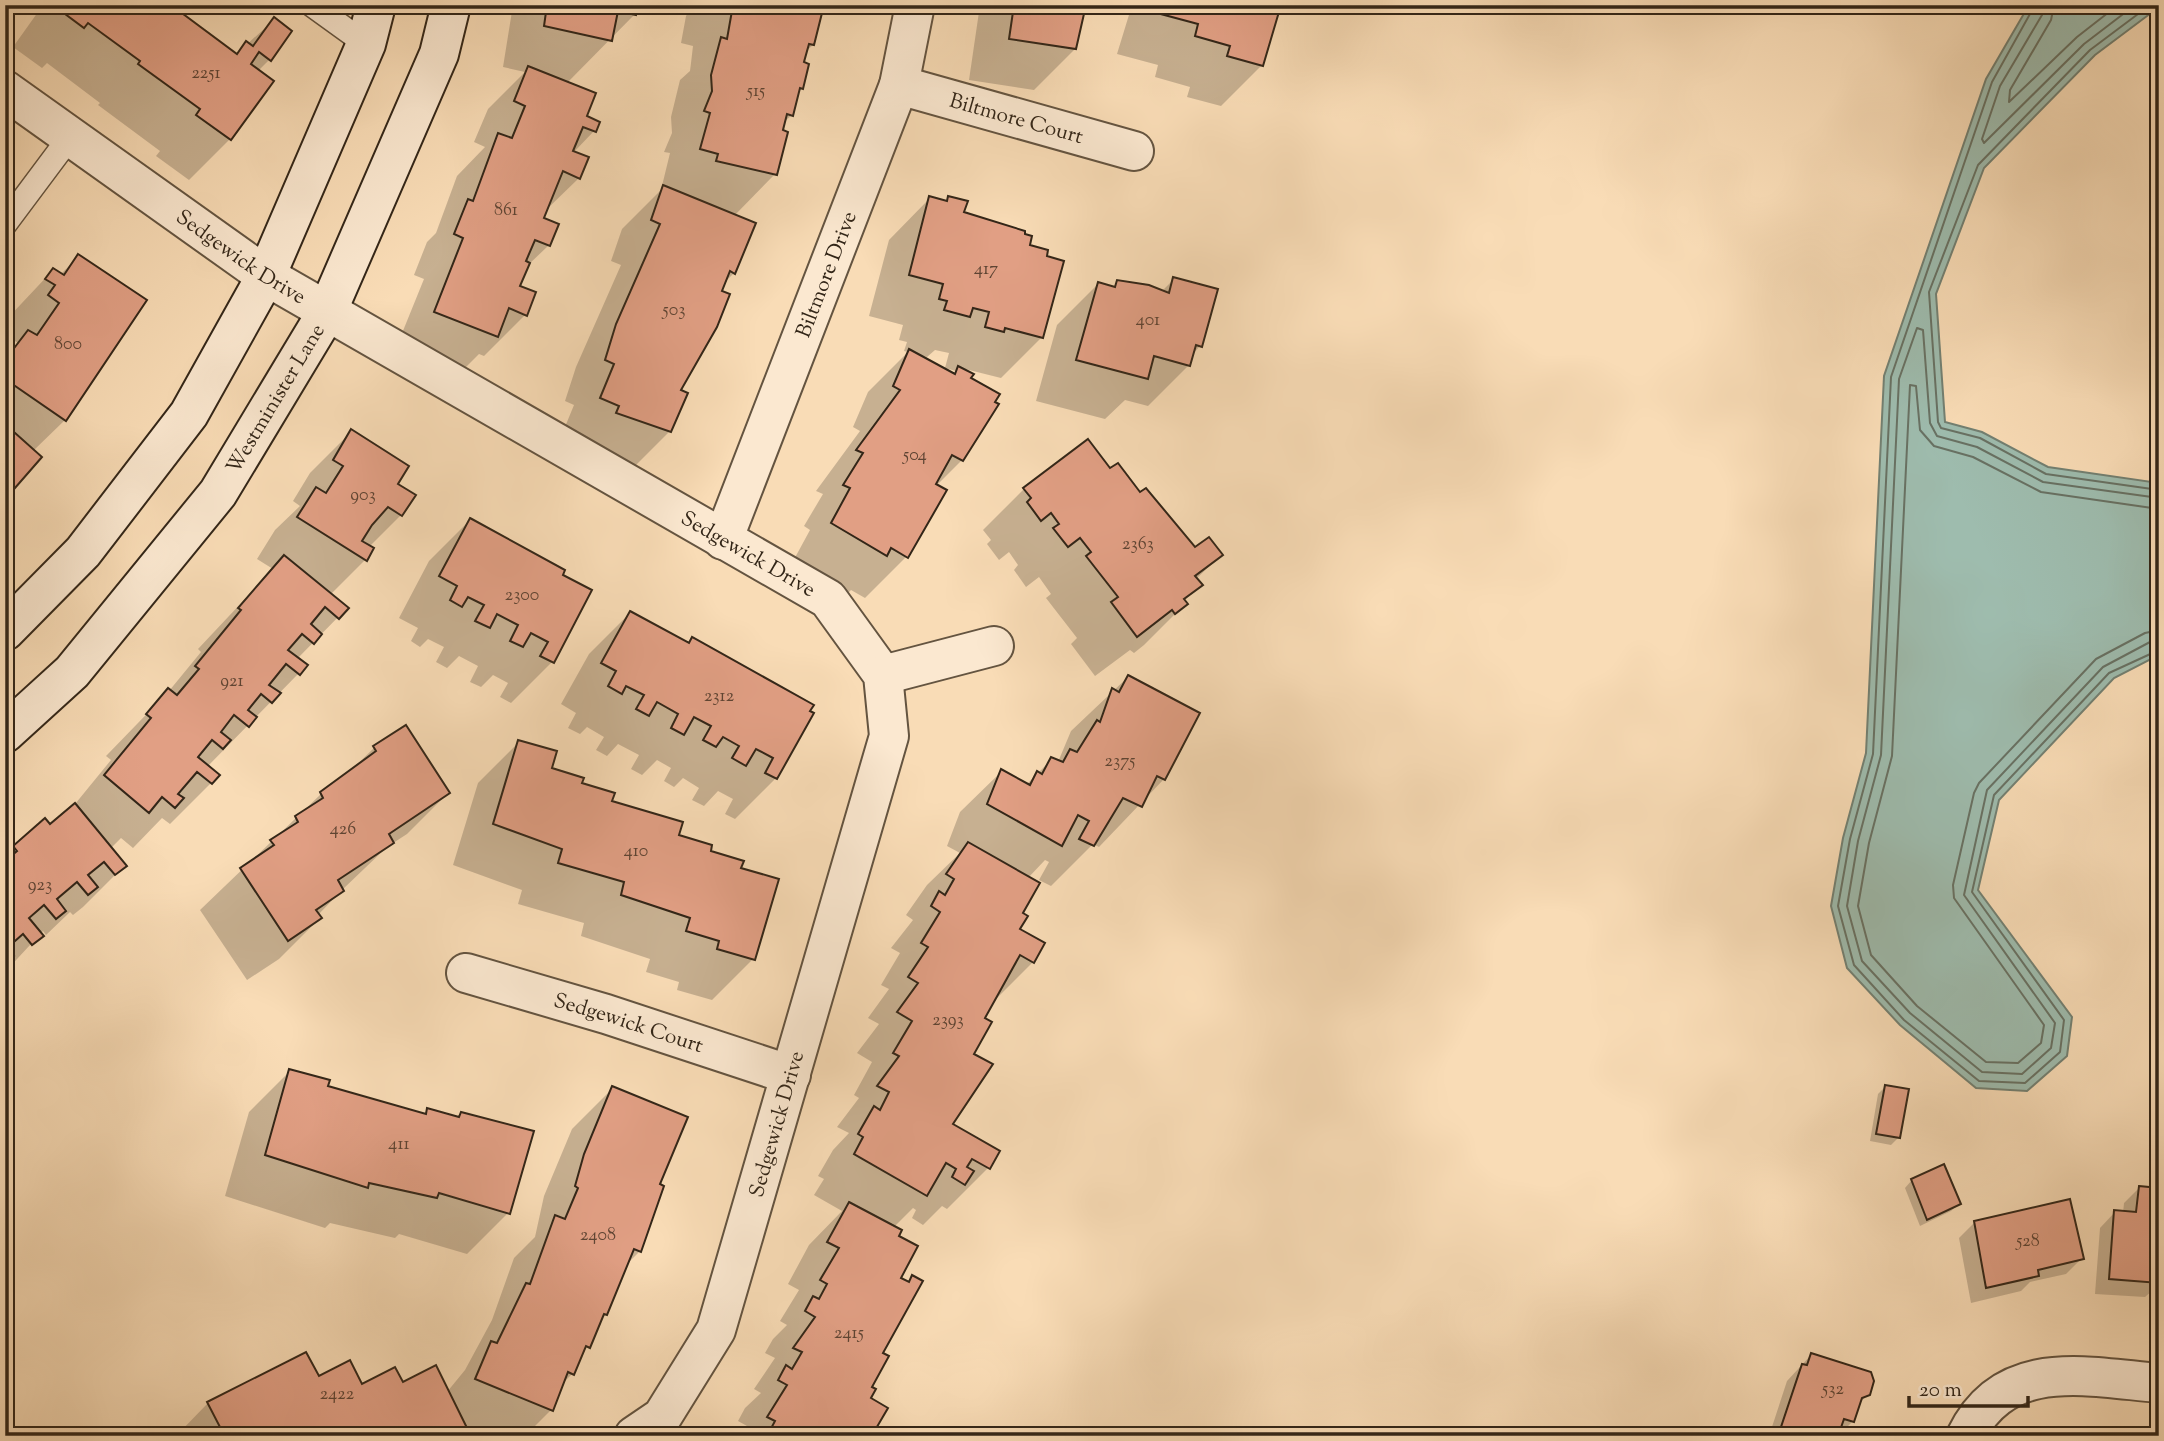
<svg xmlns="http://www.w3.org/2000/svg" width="2164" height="1441" font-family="'Sorts Mill Goudy',serif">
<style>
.water{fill:#9ebcae;stroke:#738072;stroke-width:2}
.shadow{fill:#0003;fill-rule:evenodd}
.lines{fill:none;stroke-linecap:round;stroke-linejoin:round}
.shore{stroke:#687163;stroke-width:2}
.building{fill:#e19f84;stroke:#332618;stroke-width:2}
.lane-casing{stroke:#645440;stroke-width:26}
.street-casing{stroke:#645440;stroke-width:42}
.secondary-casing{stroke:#332618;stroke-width:42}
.lane{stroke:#fbe8d0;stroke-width:23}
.street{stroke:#fbe8d0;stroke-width:38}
.secondary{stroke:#fbe8d0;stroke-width:38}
.labels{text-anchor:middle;stroke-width:7;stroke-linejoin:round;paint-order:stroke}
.number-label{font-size:18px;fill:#5e4433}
.street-label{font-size:21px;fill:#332618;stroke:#fbe8d0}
</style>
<rect width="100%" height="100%" fill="#f9dcb6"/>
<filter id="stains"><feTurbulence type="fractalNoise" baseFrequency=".00286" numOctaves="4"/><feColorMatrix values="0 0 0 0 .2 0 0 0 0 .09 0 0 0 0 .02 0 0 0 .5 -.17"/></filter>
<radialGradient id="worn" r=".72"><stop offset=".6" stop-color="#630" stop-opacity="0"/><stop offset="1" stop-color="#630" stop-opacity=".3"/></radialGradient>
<!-- water -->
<path class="water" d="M2029 5 2159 7 2095 55 1984 168 1936 294 1945 422 1982 432 2048 467 2159 483V655L2114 678 1999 800 1978 890 2072 1017 2067 1056 2027 1091 1976 1088 1900 1025 1847 968 1831 906 1843 838 1866 753 1884 376 1986 79Z"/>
<!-- shadow -->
<g class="shadow">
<path d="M43 5H168L236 54 274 20 270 59 258 71 230 139 189 180 156 156 160 151 98 105 100 103 47 63 42 68 13 47Z"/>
<path d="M513 5H636L635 14 567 83 584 117 597 123 594 131 573 153 579 178 545 211 542 219 556 225 548 246 526 267 518 287 525 315 484 356 479 354 455 378 394 353 424 279 414 275 427 242 436 233 457 176 485 147 474 142 488 109 525 72 503 67Z"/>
<path d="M694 5H822L813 45 804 53 801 88 797 93 792 115 783 123 775 174 734 216V273L723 284 678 391 670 431 629 472 560 439 574 405 565 401 576 367 621 265 611 261 622 229 661 190 670 153 664 152 672 133 671 117 680 80 690 71 691 63 693 46 681 43 686 16Z"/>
<path d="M980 5H1084L1075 49 1034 90 969 80Z"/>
<path d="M1132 5H1280L1262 65 1221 106 1187 97 1190 87 1155 77 1158 65 1117 54Z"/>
<path d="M930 198 944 202 949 198 962 213 1028 246 1042 337 1001 378 961 368 962 460 936 486 906 557 865 598 851 590 845 596 791 565 810 530 804 526 823 494 816 491 860 431 853 427 868 392 908 352 904 351 907 342 899 340 903 325 869 316 889 240ZM935 350 949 353 945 368 956 371 953 375 919 355 927 357Z"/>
<path d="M78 257 65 420 33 451 14 487 5 495V355L18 343 9 337 15 326 6 320 53 270 60 275Z"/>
<path d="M1174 279 1200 346 1192 355 1189 365 1148 406 1125 400 1105 419 1036 401 1057 325 1098 284 1112 288 1118 282 1161 292Z"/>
<path d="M351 432 396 484 413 496 401 515 369 547 365 560 330 595 346 609 297 659 305 666 298 674 207 767 218 775 211 783 170 824 162 818 133 848 121 838 110 849 124 866 83 907 73 915 70 912 46 935 43 931 5 972V856L71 809 111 760 106 756 169 691 201 652 198 649 273 569 257 559 275 530 300 506 293 501 310 473Z"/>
<path d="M1110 471 1140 495 1195 550 1221 555 1196 579 1200 585 1183 602 1185 604 1144 645 1134 653 1130 650 1095 676 1071 644 1077 638 1046 598 1051 594 1039 577 1026 587 1014 570 1018 565 1009 552 999 560 987 544 991 540 983 530 1024 489Z"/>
<path d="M470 520 590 591 552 662 511 703 500 697 508 683 493 675 481 687 470 682 478 666 459 656 447 668 436 662 444 647 428 639 420 647 411 641 418 628 399 618 429 561Z"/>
<path d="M630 613 687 644 692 640 811 706 776 778 735 819 725 814 733 799 718 791 704 806 692 800 699 788 683 778 674 787 664 781 671 768 657 760 642 775 631 769 639 755 618 744 607 756 596 750 604 737 587 727 580 734 568 728 576 713 561 704 589 654Z"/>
<path d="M1128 677 1164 779 1099 847 1093 844 1051 886 1039 880 1049 862 1045 860 1028 878 1018 930 1033 962 992 1003 983 1018 951 1125 988 1168 947 1209 942 1206 923 1225 912 1218 916 1210 913 1208 893 1228 897 1236 898 1279 907 1283 912 1278 870 1388 868 1399 885 1409 868 1436H742L747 1426 738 1421 745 1408 761 1393 754 1389 775 1358 765 1353 773 1339 787 1325 780 1321 799 1290 788 1284 809 1245 842 1211 814 1195 824 1179 818 1176 833 1150 849 1133 837 1127 859 1098 854 1095 872 1062 857 1053 879 1024 868 1018 889 989 881 985 900 953 891 948 913 920 906 915 927 885 960 853 947 846 960 812 1001 772 1026 785 1052 759 1058 762 1071 731Z"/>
<path d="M405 728 448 793 407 834 387 847 342 890 318 915 320 918 279 959 247 980 200 910 321 794 346 775 374 748Z"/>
<path d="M519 742 550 769 739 869 753 959 712 1000 677 990 679 982 646 972 650 959 581 936 584 923 518 904 522 890 453 865 478 783Z"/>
<path d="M290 1071 325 1087 423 1115 427 1110 456 1118 461 1113 508 1213 467 1254 399 1234 395 1238 330 1223 325 1228 225 1196 249 1112Z"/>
<path d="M1886 1086 1899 1137 1891 1145 1870 1141 1878 1094Z"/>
<path d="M613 1088 658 1185 640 1251 625 1266 605 1314 599 1320 572 1374 561 1385 551 1410 525 1436H176L208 1403 318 1378 362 1386 402 1384 447 1392 465 1370 492 1320 514 1258 535 1237 544 1196 572 1129Z"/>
<path d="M1912 1180 1959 1204 1951 1211 1920 1226 1905 1188Z"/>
<path d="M2139 1188 2159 1190V1290H2153L2145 1297 2095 1294 2100 1228 2115 1212 2123 1213 2124 1203Z"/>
<path d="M1975 1222 2082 1258 2066 1274 2030 1282 2021 1291 1971 1303 1959 1238Z"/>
<path d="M1811 1355 1868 1394 1858 1405 1853 1421 1838 1436H1769L1787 1381Z"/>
</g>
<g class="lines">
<!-- shore -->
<g class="shore">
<path d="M2035 5 1992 82 1891 377 1873 754 1850 839 1838 906 1854 965 1904 1020 1979 1081 2025 1083 2060 1052 2064 1020 1972 892 1994 795 2109 673 2159 650"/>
<path d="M2044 5 2042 15 2000 86 1982 139 1984 143 2084 44 2135 5"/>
<path d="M2054 5 2051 20 2010 90 2009 102 2077 37 2118 5"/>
<path d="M2150 5 2090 50 1978 165 1929 292 1938 422 1941 428 1980 438 2046 474 2159 490"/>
<path d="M2159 498 2043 482 1977 447 1937 436 1930 423 1923 330 1917 328 1899 379 1881 755 1858 841 1847 906 1862 961 1910 1013 1982 1072 2022 1074 2051 1048 2055 1023 1964 895 1987 790 2103 667 2150 642 2159 641"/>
<path d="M2159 509 2041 492 1973 457 1934 446 1920 430 1916 386 1910 385 1892 756 1869 843 1858 906 1871 955 1917 1006 1986 1062 2018 1063 2041 1043 2044 1025 1954 898 1953 885 1974 793 1979 783 2096 659 2145 633 2159 630"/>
</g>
</g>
<!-- building -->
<g class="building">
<path d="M53 5H171L237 54 246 41 253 46 274 17 292 31 271 61 259 52 251 64 274 81 231 140 196 115 200 109 138 64 140 61 88 23 84 28Z"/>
<path d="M547 5H638L636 15 618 11 612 41 544 26Z"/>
<path d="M733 5H824L814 45 809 44 804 62 809 64 803 89 800 88 793 116 787 114 783 130 788 132 777 175 716 161 718 154 700 149 710 113 704 111 712 91 711 75 721 37 727 39Z"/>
<path d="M1014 5H1086L1076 49 1009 39Z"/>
<path d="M1160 5H1281L1263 66 1227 56 1230 46 1195 36 1198 24 1157 13Z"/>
<path d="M528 66 596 93 587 116 600 122 596 132 583 127 573 151 589 157 580 179 563 171 544 218 559 224 550 246 535 240 526 261 530 263 520 286 536 292 527 316 509 308 498 337 434 312 463 238 454 234 468 199 473 201 498 133 512 138 525 106 514 101Z"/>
<path d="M663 185 756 223 735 274 730 271 722 291 730 294 717 327 681 390 688 393 671 432 616 413 619 406 600 398 614 364 605 360 616 324 660 224 651 220Z"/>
<path d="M929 196 947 201 948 196 968 201 964 212 1025 231V234L1032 236 1030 245 1048 250 1047 256 1064 261 1043 338 1005 328 1004 332 985 327 989 312 973 308 970 317 944 310 947 301 939 299 943 284 909 275Z"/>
<path d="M78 254 147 300 66 421 5 379V360L28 330 37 335 59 303 48 295 55 285 45 279 53 268 64 275Z"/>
<path d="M1173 277 1218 289 1202 347 1196 345 1190 366 1154 356 1148 379 1076 360 1098 282 1115 287 1117 280 1149 285 1169 293Z"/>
<path d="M909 349 955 374 958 366 974 374 971 378 1000 394 995 402 999 404 963 461 952 455 936 484 947 490 908 558 891 548 887 556 831 523 850 488 843 485 863 453 856 450 900 390 893 386Z"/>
<path d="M5 424 42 457 15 488 9 482 5 486Z"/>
<path d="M351 429 409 466 398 484 416 495 402 516 388 507 372 525 362 541 374 548 367 561 297 517 316 487 326 493 343 466 333 460Z"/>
<path d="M1088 439 1110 468 1118 463 1140 492 1146 488 1195 547 1209 537 1223 555 1195 576 1203 585 1184 599 1188 604 1175 614 1172 610 1137 637 1111 602 1118 597 1086 556 1091 552 1080 538 1068 547 1053 528 1059 524 1051 513 1041 521 1027 502 1031 498 1023 488Z"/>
<path d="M470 518 565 570 563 575 592 590 554 663 540 656 548 642 531 633 523 647 510 641 518 625 497 614 490 628 475 621 484 605 468 597 462 607 450 600 457 586 439 576Z"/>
<path d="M284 555 349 608 339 619 325 607 311 624 322 634 314 644 302 634 288 650 308 665 300 675 286 664 269 685 281 693 272 703 261 694 248 710 257 717 249 727 234 715 221 732 231 740 223 749 212 740 198 757 220 775 212 784 197 772 178 794 184 798 175 808 162 797 149 813 104 775 151 718 146 714 168 688 177 695 199 669 195 666 241 610 238 608Z"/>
<path d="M630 611 689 643 692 637 814 705 810 711 814 713 777 779 765 773 773 758 756 749 746 766 732 758 739 746 723 737 716 747 703 740 711 726 694 717 684 735 671 728 678 714 657 702 649 716 636 709 644 695 626 686 622 694 608 686 616 671 601 663Z"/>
<path d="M1128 675 1200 713 1165 780 1157 776 1142 807 1123 798 1094 846 1079 839 1089 821 1078 815 1062 846 987 804 1001 769 1030 785 1037 771 1042 774 1051 757 1063 762 1070 749 1077 752 1097 720 1100 722 1112 688 1119 692Z"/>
<path d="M406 725 450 793 389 834 394 843 338 880 344 891 316 910 322 918 288 941 240 868 274 845 270 840 298 822 295 816 323 798 320 792 376 751 373 746Z"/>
<path d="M518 740 557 751 552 768 584 778 582 783 615 793 612 801 683 822 679 835 712 845 711 851 744 861 741 868 779 879 755 960 717 949 719 941 686 931 690 918 621 895 624 882 558 863 562 849 493 824Z"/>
<path d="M75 803 127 866 115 875 104 862 88 875 98 887 88 895 77 882 57 899 66 911 56 919 44 905 29 918 44 936 32 945 23 934 7 948 14 956 5 964V861L17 851 13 846 45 818 50 824Z"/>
<path d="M968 842 1040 883 1023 913 1028 916 1020 929 1045 943 1034 963 1020 955 985 1018 992 1022 974 1054 993 1064 953 1124 1000 1151 990 1169 972 1159 967 1167 974 1171 965 1185 952 1177 956 1169 946 1163 927 1196 854 1154 863 1137 858 1134 874 1106 880 1110 889 1092 877 1086 899 1056 893 1053 912 1021 897 1012 918 983 908 977 928 947 921 943 940 912 931 906 939 891 945 895 954 879 946 874Z"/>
<path d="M289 1069 330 1080 328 1086 426 1114 427 1108 459 1117 461 1112 534 1131 510 1214 439 1193 437 1198 369 1183 368 1188 265 1155Z"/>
<path d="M1885 1085 1909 1089 1900 1138 1876 1134Z"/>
<path d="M612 1086 688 1117 660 1184 664 1186 641 1252 634 1249 607 1315 604 1314 590 1348 586 1346 574 1375 568 1372 553 1411 475 1379 491 1341 497 1343 526 1283 530 1284 555 1215 565 1219 578 1188 575 1186 584 1154Z"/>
<path d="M1944 1164 1961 1204 1927 1220 1911 1179Z"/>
<path d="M2139 1186 2159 1188V1283L2109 1279 2114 1210 2136 1212Z"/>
<path d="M2070 1199 2084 1259 2038 1270 2039 1276 1986 1288 1974 1221Z"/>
<path d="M849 1202 902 1230 899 1236 918 1246 901 1278 909 1282 912 1275 923 1281 883 1353 889 1356 872 1387 876 1389 871 1398 888 1408 874 1432 867 1428 863 1436H767L775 1421 767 1417 787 1385 778 1380 786 1365 792 1369 802 1352 793 1348 815 1317 805 1311 813 1296 819 1299 827 1284 820 1280 839 1248 827 1242Z"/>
<path d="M306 1352 319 1376 350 1360 362 1384 395 1367 403 1382 436 1365 471 1436H347L345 1433 203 1436 220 1427 207 1402Z"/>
<path d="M1811 1353 1871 1372 1874 1381 1870 1395 1862 1398 1854 1422 1844 1419 1838 1436H1785L1779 1433 1802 1364 1807 1365Z"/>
</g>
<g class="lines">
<defs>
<g id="lane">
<path d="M312 5 366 44"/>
<path d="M5 224 70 137"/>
</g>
<g id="street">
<path id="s1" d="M899 85 1134 151"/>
<path id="s2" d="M5 90 266 276 828 599 883 675 889 736 716 1330 662 1417 634 1436"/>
<path id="s3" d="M723 540 899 85 915 5"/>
<path d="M883 675 994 646"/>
<path id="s4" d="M466 973 606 1014 791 1075"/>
<path d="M1966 1436C2005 1356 2087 1377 2159 1383"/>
</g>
<g id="secondary">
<path d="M5 631 83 552 189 414 266 276 366 44 376 5"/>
<path id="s5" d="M5 733 72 672 218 493 327 312 439 54 451 5"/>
</g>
</defs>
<!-- lane casing -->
<use href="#lane" class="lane-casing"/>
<!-- street casing -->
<use href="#street" class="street-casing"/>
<!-- secondary casing -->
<use href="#secondary" class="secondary-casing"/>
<!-- lane -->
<use href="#lane" class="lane"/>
<!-- street -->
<use href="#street" class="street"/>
<!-- secondary -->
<use href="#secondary" class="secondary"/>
</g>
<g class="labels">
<!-- number labels -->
<g class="number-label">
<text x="206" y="78">2251</text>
<text x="756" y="96">515</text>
<text x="506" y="215">861</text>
<text x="986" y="274">417</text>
<text x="674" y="315">503</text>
<text x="1148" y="325">401</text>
<text x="68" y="349">800</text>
<text x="915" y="460">504</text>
<text x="363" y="500">903</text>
<text x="1138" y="549">2363</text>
<text x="522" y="600">2300</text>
<text x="232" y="686">921</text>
<text x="719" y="701">2312</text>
<text x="1120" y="766">2375</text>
<text x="343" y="834">426</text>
<text x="636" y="856">410</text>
<text x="40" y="890">923</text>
<text x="948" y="1025">2393</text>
<text x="399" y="1149">411</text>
<text x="598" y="1240">2408</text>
<text x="2028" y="1246">528</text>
<text x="849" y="1338">2415</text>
<text x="1833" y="1394">532</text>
<text x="337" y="1399">2422</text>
</g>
<!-- street labels -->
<g class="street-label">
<text dy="7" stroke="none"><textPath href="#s1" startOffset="122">Biltmore Court</textPath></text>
<text dy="7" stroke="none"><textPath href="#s2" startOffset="289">Sedgewick Drive</textPath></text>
<text dy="7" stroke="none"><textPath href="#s3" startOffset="285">Biltmore Drive</textPath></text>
<text dy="7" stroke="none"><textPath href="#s5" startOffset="432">Westminister Lane</textPath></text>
<text dy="7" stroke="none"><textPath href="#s2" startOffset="877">Sedgewick Drive</textPath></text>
<text dy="7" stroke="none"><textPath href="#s4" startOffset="170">Sedgewick Court</textPath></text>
<text transform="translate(776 1124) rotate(-74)" y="7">Sedgewick Drive</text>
</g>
</g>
<!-- margin -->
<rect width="2164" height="1441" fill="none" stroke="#f9dcb6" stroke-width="28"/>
<rect x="7" y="7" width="2150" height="1427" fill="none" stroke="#332618" stroke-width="3.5"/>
<rect x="14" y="14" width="2136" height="1413" fill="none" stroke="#332618" stroke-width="2"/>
<!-- scale -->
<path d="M1909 1396v10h119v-10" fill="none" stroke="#332618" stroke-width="3.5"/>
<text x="1919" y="1396" font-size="21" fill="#332618" stroke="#fbe8d0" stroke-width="5" paint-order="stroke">20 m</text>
<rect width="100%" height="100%" filter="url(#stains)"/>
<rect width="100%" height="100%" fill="url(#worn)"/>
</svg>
